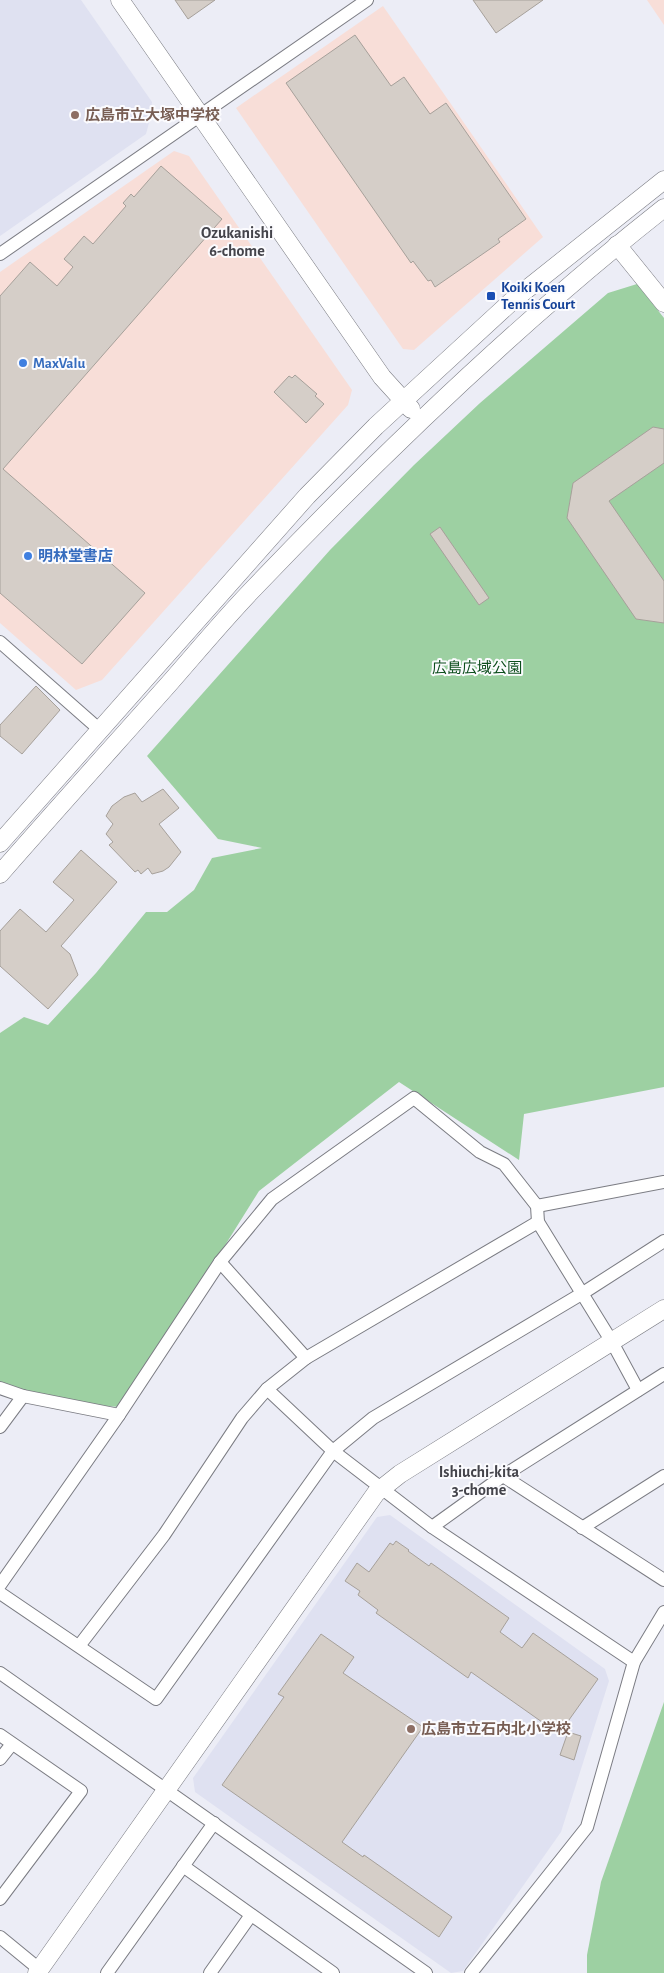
<svg xmlns="http://www.w3.org/2000/svg" width="664" height="1973" font-family="'Alegreya Sans','Noto Sans JP',sans-serif">
<style>
.commercial{fill:#f8ded8}
.built{fill:#dfe1f1}
.green{fill:#9dd0a2}
.building{fill:#d5cec8;stroke:#a6a09a}
.lines{fill:none;stroke-linecap:round;stroke-linejoin:round}
.street-casing{stroke:#7b7c83;stroke-width:14}
.secondary-casing{stroke:#7b7c83;stroke-width:19}
.street{stroke:#fff;stroke-width:12}
.secondary{stroke:#fff;stroke-width:18}
.education-dot{fill:#8d6e63;stroke:#fbfbfe;stroke-width:2}
.transit-dot{fill:#1a4fb4;stroke:#fbfbfe;stroke-width:2}
.shop-dot{fill:#3f7fe0;stroke:#fbfbfe;stroke-width:2}
.labels{text-anchor:middle;stroke-width:4;stroke-linejoin:round;paint-order:stroke}
.education-label{font-size:15px;font-weight:bold;fill:#785e54;stroke:#fbfbfe;text-anchor:start}
.transit-label{font-size:15px;font-weight:bold;fill:#164399;stroke:#fbfbfe;text-anchor:start}
.shop-label{font-size:15px;font-weight:bold;fill:#366cbe;stroke:#fbfbfe;text-anchor:start}
.park-label{font-size:15px;fill:#0d4e1d;stroke:#fbfbfe}
.neighbourhood-label{font-size:16px;font-weight:bold;fill:#44444b;stroke:#fbfbfe}
</style>
<rect width="100%" height="100%" fill="#ecedf6"/>
<!-- commercial -->
<g class="commercial">
<path d="M647 0H664V25Z"/>
<path d="M383 6 543 237 414 350 403 349 236 108Z"/>
<path d="M174 151 189 156 352 390 348 405 102 680 76 690 0 623V272Z"/>
</g>
<!-- built -->
<g class="built">
<path d="M0 0H81L152 102 150 119 146 134 0 236Z"/>
<path d="M390 1515 605 1669 609 1681 561 1832 463 1971 451 1973 195 1792 193 1778 377 1517Z"/>
</g>
<!-- green -->
<g class="green">
<path d="M637 284 664 318V1087L524 1114 519 1160 399 1082 259 1191 124 1407 51 1404 0 1383V1033L24 1017 48 1025 96 973 146 912H167L194 890 212 858 262 848 218 839 147 756 330 550 414 465 480 403 608 293Z"/>
<path d="M664 1702V1973H587V1955L601 1882Z"/>
</g>
<!-- building -->
<g class="building">
<path d="M175 0H215L188 19Z"/>
<path d="M473 0H543L496 33Z"/>
<path d="M355 35 391 86 404 77 430 114 446 103 526 219 498 239 500 242 435 287 431 280 428 281 413 261 411 263 286 83Z"/>
<path d="M161 166 222 219 3 469 145 593 82 664 0 593V296L30 262 57 286 73 267 64 259 84 236 93 244 126 206 123 203 131 194 134 197Z"/>
<path d="M295 375 317 394 315 396 324 404 306 423 274 392 289 376 292 378Z"/>
<path d="M653 427 664 429V463L609 501 664 581V623L636 619 567 518 573 483Z"/>
<path d="M440 527 489 598 479 605 430 534Z"/>
<path d="M36 686 60 710 22 754 0 736V725Z"/>
<path d="M163 789 179 808 159 824 181 852 169 867 163 871 152 874 148 868 141 874 138 870 135 872 109 845 113 842 106 834 113 824 106 816 112 806 124 797 135 793 142 802Z"/>
<path d="M81 850 117 882 61 946 70 954 78 975 48 1009 0 966V931L20 909 46 932 74 900 53 882Z"/>
<path d="M396 1541 409 1550 408 1551 429 1566 431 1563 509 1618 500 1632 522 1648 533 1633 598 1679 559 1734 471 1672 468 1678 376 1613 378 1610 358 1595 360 1591 345 1581 357 1563 369 1572 390 1543 393 1545Z"/>
<path d="M321 1634 354 1657 343 1673 423 1727 342 1842 363 1857 364 1855 452 1917 439 1937 222 1785 284 1697 278 1694Z"/>
<path d="M568 1732 581 1736 574 1760 560 1755Z"/>
</g>
<g class="lines">
<defs>
<g id="street">
<path d="M0 254 367 0"/>
<path d="M0 642 100 730"/>
<path d="M537 1206 664 1182"/>
<path d="M220 1262 306 1358"/>
<path d="M0 1388 23 1396 119 1415"/>
<path d="M267 1389 333 1451 432 1527 634 1662"/>
<path d="M0 1427 23 1396"/>
<path d="M503 1476 664 1580"/>
<path d="M432 1527 503 1476 664 1374"/>
<path d="M582 1528 664 1476"/>
<path d="M0 1585 119 1415 220 1262 272 1199 414 1098 480 1152 504 1164 537 1206 538 1222 612 1342 638 1390"/>
<path d="M0 1593 156 1699 333 1451 373 1418 583 1293 664 1241"/>
<path d="M79 1646 164 1535 242 1418 267 1389 306 1358 538 1222"/>
<path d="M0 1673 426 1973"/>
<path d="M0 1735 81 1791 0 1899"/>
<path d="M0 1759 12 1744"/>
<path d="M183 1866 333 1973"/>
<path d="M0 1937 39 1969"/>
<path d="M107 1973 214 1823"/>
<path d="M210 1973 251 1915"/>
<path d="M471 1973 587 1827 634 1662 664 1612"/>
</g>
<g id="secondary">
<path d="M120 0 382 377 411 409"/>
<path d="M617 245 664 303"/>
<path d="M0 843 307 496 376 426 512 301 664 180"/>
<path d="M0 874C55 811 111 749 167 686 196 653 224 619 255 587 383 453 518 323 664 208"/>
<path d="M37 1973 376 1493 400 1474 664 1309"/>
</g>
</defs>
<!-- street casing -->
<use href="#street" class="street-casing"/>
<!-- secondary casing -->
<use href="#secondary" class="secondary-casing"/>
<!-- street -->
<use href="#street" class="street"/>
<!-- secondary -->
<use href="#secondary" class="secondary"/>
</g>
<!-- markers -->
<g class="education-dot">
<circle cx="75" cy="115" r="5"/>
<circle cx="411" cy="1729" r="5"/>
</g>
<rect class="transit-dot" x="486" y="291" width="10" height="10" rx="2.5"/>
<g class="shop-dot">
<circle cx="23" cy="363" r="5"/>
<circle cx="28" cy="556" r="5"/>
</g>
<g class="labels">
<!-- education labels -->
<g class="education-label">
<text x="85" y="120">広島市立大塚中学校</text>
<text x="421" y="1734">広島市立石内北小学校</text>
</g>
<!-- transit labels -->
<g class="transit-label">
<text x="501" y="292">Koiki Koen<tspan x="501" dy="17">Tennis Court</tspan></text>
</g>
<!-- shop labels -->
<g class="shop-label">
<text x="33" y="368">MaxValu</text>
<text x="38" y="561">明林堂書店</text>
</g>
<!-- park labels -->
<g class="park-label">
<text x="477" y="673">広島広域公園</text>
</g>
<!-- neighbourhood labels -->
<g class="neighbourhood-label">
<text x="237" y="238">Ozukanishi<tspan x="237" dy="18">6-chome</tspan></text>
<text x="479" y="1477">Ishiuchi-kita<tspan x="479" dy="18">3-chome</tspan></text>
</g>
</g>
</svg>
